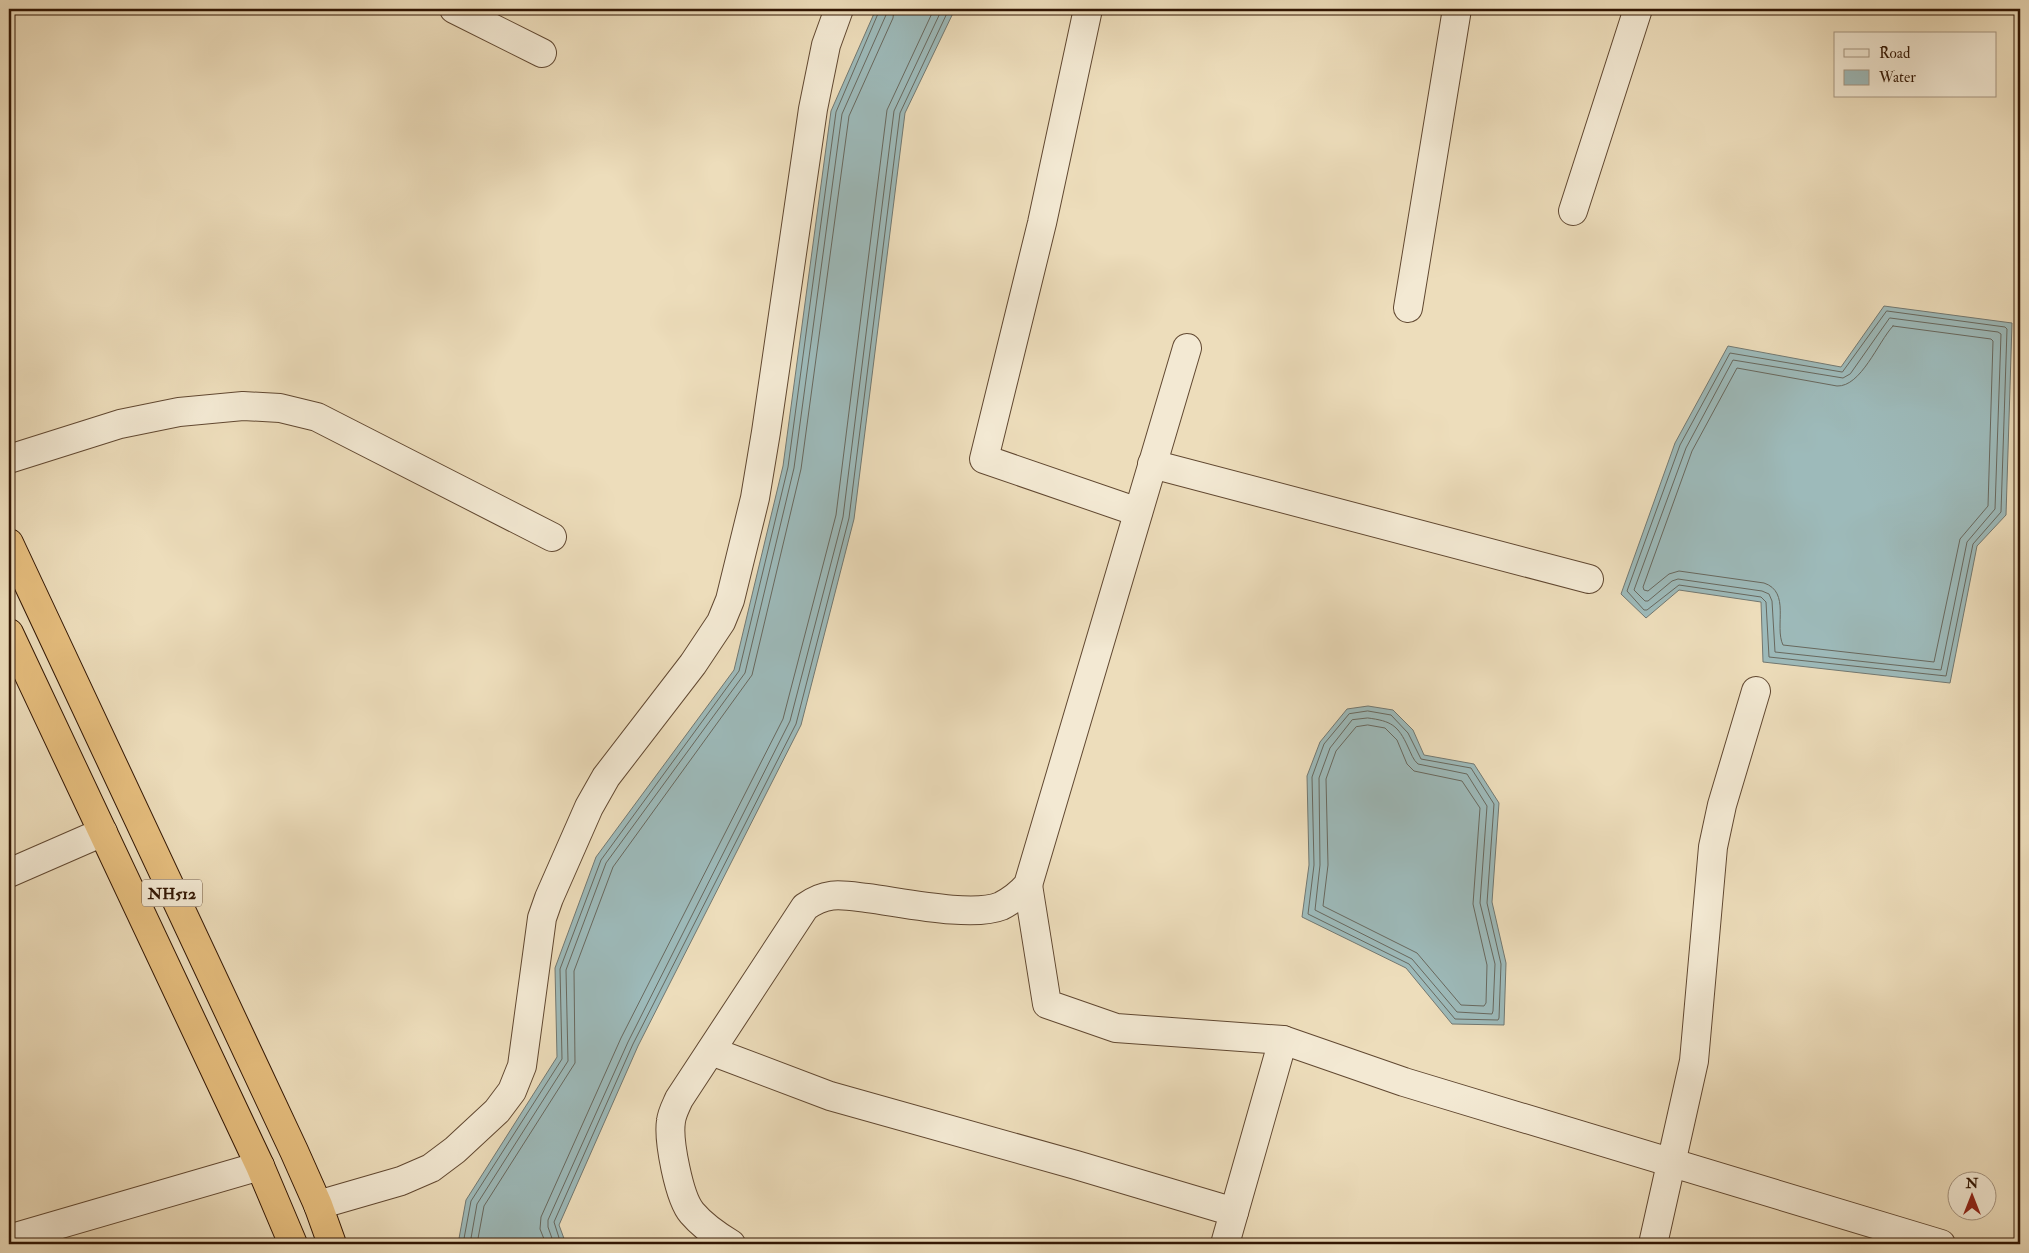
<svg xmlns="http://www.w3.org/2000/svg" width="2029" height="1253" font-family="'IM FELL Double Pica',serif">
<style>
.water{fill:#9dbaba;stroke:#727871}
.lines{fill:none;stroke-linecap:round;stroke-linejoin:round}
.shore{stroke:#68685e;stroke-width:1}
.street-casing{stroke:#614831;stroke-width:30}
.highway-casing{stroke:#321603;stroke-width:30}
.street{stroke:#f3e9d3;stroke-width:28}
.highway{stroke:#e6be7e;stroke-width:28}
.labels{text-anchor:middle;stroke-width:5;stroke-linejoin:round;paint-order:stroke}
.shield{fill:#f3e9d3;stroke:#6c5541;stroke-width:1}
.shield-label{font-size:16px;font-weight:bold;fill:#321603}
</style>
<rect width="100%" height="100%" fill="#edddbb"/>
<filter id="stains"><feTurbulence type="fractalNoise" baseFrequency=".004" numOctaves="4"/><feColorMatrix values="0 0 0 0 .2 0 0 0 0 .09 0 0 0 0 .02 0 0 0 .5 -.17"/></filter>
<radialGradient id="worn" r=".72"><stop offset=".6" stop-color="#630" stop-opacity="0"/><stop offset="1" stop-color="#630" stop-opacity=".3"/></radialGradient>
<!-- water -->
<g class="water">
<path d="M876 9H955L905 113 854 519 801 725 638 1046 559 1225 566 1244H458L466 1200 557 1057 555 968 596 857 734 670 783 466 831 111Z"/>
<path d="M1884 306 2012 323 2006 515 1977 546 1950 683 1763 662 1761 602 1679 590 1646 618 1621 594 1675 443 1728 346 1841 367Z"/>
<path d="M1368 706 1393 710 1413 730 1424 755 1474 764 1499 803 1492 902 1506 963 1504 1025 1452 1024 1406 968 1302 917 1309 865 1307 776 1320 742 1347 709Z"/>
</g>
<g class="lines">
<!-- shore -->
<g class="shore">
<path d="M1887 311 2005 327 2007 329 2001 512 1973 544 1946 676 1769 657 1766 602 1761 597 1679 585 1647 610H1644L1627 591 1680 445 1730 353 1842 372Z"/>
<path d="M1890 318 1998 332 2001 334 1995 509 1967 542 1941 670 1775 652 1772 601 1769 594 1762 591 1678 579 1672 581 1648 601H1645L1634 590 1686 448 1733 360 1843 378 1850 374Z"/>
<path d="M1893 326 1991 339 1993 341 1988 506 1960 539 1934 662 1783 645C1774 626 1791 592 1764 583L1679 571 1669 574 1648 591 1644 590 1643 587 1692 451 1737 368 1837 386C1861 387 1878 342 1893 326Z"/>
<path d="M1368 711 1391 715 1408 733 1421 759 1471 768 1494 804 1487 903 1501 964 1499 1018 1498 1020 1455 1019 1409 964 1308 914 1314 865 1312 777 1324 744 1349 714Z"/>
<path d="M1368 718C1391 721 1398 725 1408 747 1411 753 1413 760 1418 764L1467 774 1487 806 1480 903 1495 964 1493 1011 1492 1014 1457 1012 1412 959 1315 910 1320 865 1319 778 1330 748 1352 720Z"/>
<path d="M1368 725 1385 728 1397 740 1407 764 1414 771 1462 781 1480 808 1473 904 1487 965 1486 1003 1484 1006 1461 1005 1417 953 1323 906 1328 865 1326 779 1336 751 1356 727Z"/>
<path d="M463 1244 471 1201 562 1059 560 969 601 860 739 671 788 467 836 112 880 9"/>
<path d="M470 1244 477 1204 568 1061 566 970 606 863 745 673 794 468 842 114 886 15 887 9"/>
<path d="M477 1244 484 1206 575 1063 574 971 613 867 752 675 801 469 849 116 893 18 894 9"/>
<path d="M546 1244 540 1229 541 1217 621 1038 783 719 836 515 887 110 934 9"/>
<path d="M554 1244 548 1227V1220L628 1042 790 721 843 517 894 111 942 9"/>
<path d="M561 1244 554 1222 633 1044 796 724 849 518 900 113 949 9"/>
</g>
<defs>
<g id="street">
<path d="M454 9 542 53"/>
<path d="M1088 9 1042 223 984 459 1138 512"/>
<path d="M1573 211 1638 9"/>
<path d="M1408 308 1457 9"/>
<path d="M9 459 120 424 179 412 243 406 280 408 317 417 552 537"/>
<path d="M1152 464 1589 579"/>
<path d="M9 873 103 832"/>
<path d="M1028 885 1047 1004 1116 1028 1283 1040 1404 1082 1941 1244"/>
<path d="M711 1051 830 1096 1076 1165 1234 1212"/>
<path d="M318 1205 401 1181 431 1168 455 1150 497 1111 512 1091 522 1066 542 918 549 898 589 807 606 777 693 664 721 622 730 600 755 498 766 432 813 109 826 45 839 9"/>
<path d="M9 1239 260 1166"/>
<path d="M731 1244C716 1235 703 1226 692 1213 679 1198 668 1140 671 1121 672 1113 676 1106 679 1099L805 907C827 891 842 895 867 898 900 902 972 918 1001 906 1011 901 1021 893 1028 885L1187 348"/>
<path d="M1225 1244 1283 1040"/>
<path d="M1653 1244 1694 1061 1713 847 1722 805 1756 691"/>
</g>
<g id="highway">
<path d="M9 543 294 1151 318 1205 332 1244"/>
<path d="M9 633 260 1166 293 1244"/>
</g>
</defs>
<!-- street casing -->
<use href="#street" class="street-casing"/>
<!-- highway casing -->
<use href="#highway" class="highway-casing"/>
<!-- street -->
<use href="#street" class="street"/>
<!-- highway -->
<use href="#highway" class="highway"/>
</g>
<g class="labels">
<!-- shield labels -->
<rect class="shield" x="142" y="879.5" width="60" height="27" rx="4"/>
<g class="shield-label">
<text x="172" y="899">NH512</text>
</g>
</g>
<!-- margin -->
<rect width="2029" height="1253" fill="none" stroke="#edddbb" stroke-width="30"/>
<rect x="10" y="10" width="2009" height="1233" fill="none" stroke="#321603" stroke-width="2.5"/>
<rect x="15" y="15" width="1999" height="1223" fill="none" stroke="#321603"/>
<!-- legend -->
<rect x="1834" y="32" width="162" height="65" fill="#f3e9d3" stroke="#a69580"/>
<rect x="1844" y="49" width="25" height="8" fill="#f3e9d3" stroke="#a69580"/>
<text x="1879" y="58" font-size="15" fill="#321603">Road</text>
<rect x="1844" y="70" width="25" height="15" fill="#9dbaba" stroke="#a69580"/>
<text x="1879" y="82" font-size="15" fill="#321603">Water</text>
<!-- north arrow -->
<g transform="translate(1972 1196)"><circle r="24" fill="#f3e9d3" stroke="#a69580"/>
<path d="M0-4L9 19L0 12L-9 19Z" fill="#8f2418"/>
<text y="-8" font-size="14" font-weight="bold" text-anchor="middle" fill="#321603">N</text>
</g>
<rect width="100%" height="100%" filter="url(#stains)"/>
<rect width="100%" height="100%" fill="url(#worn)"/>
</svg>
